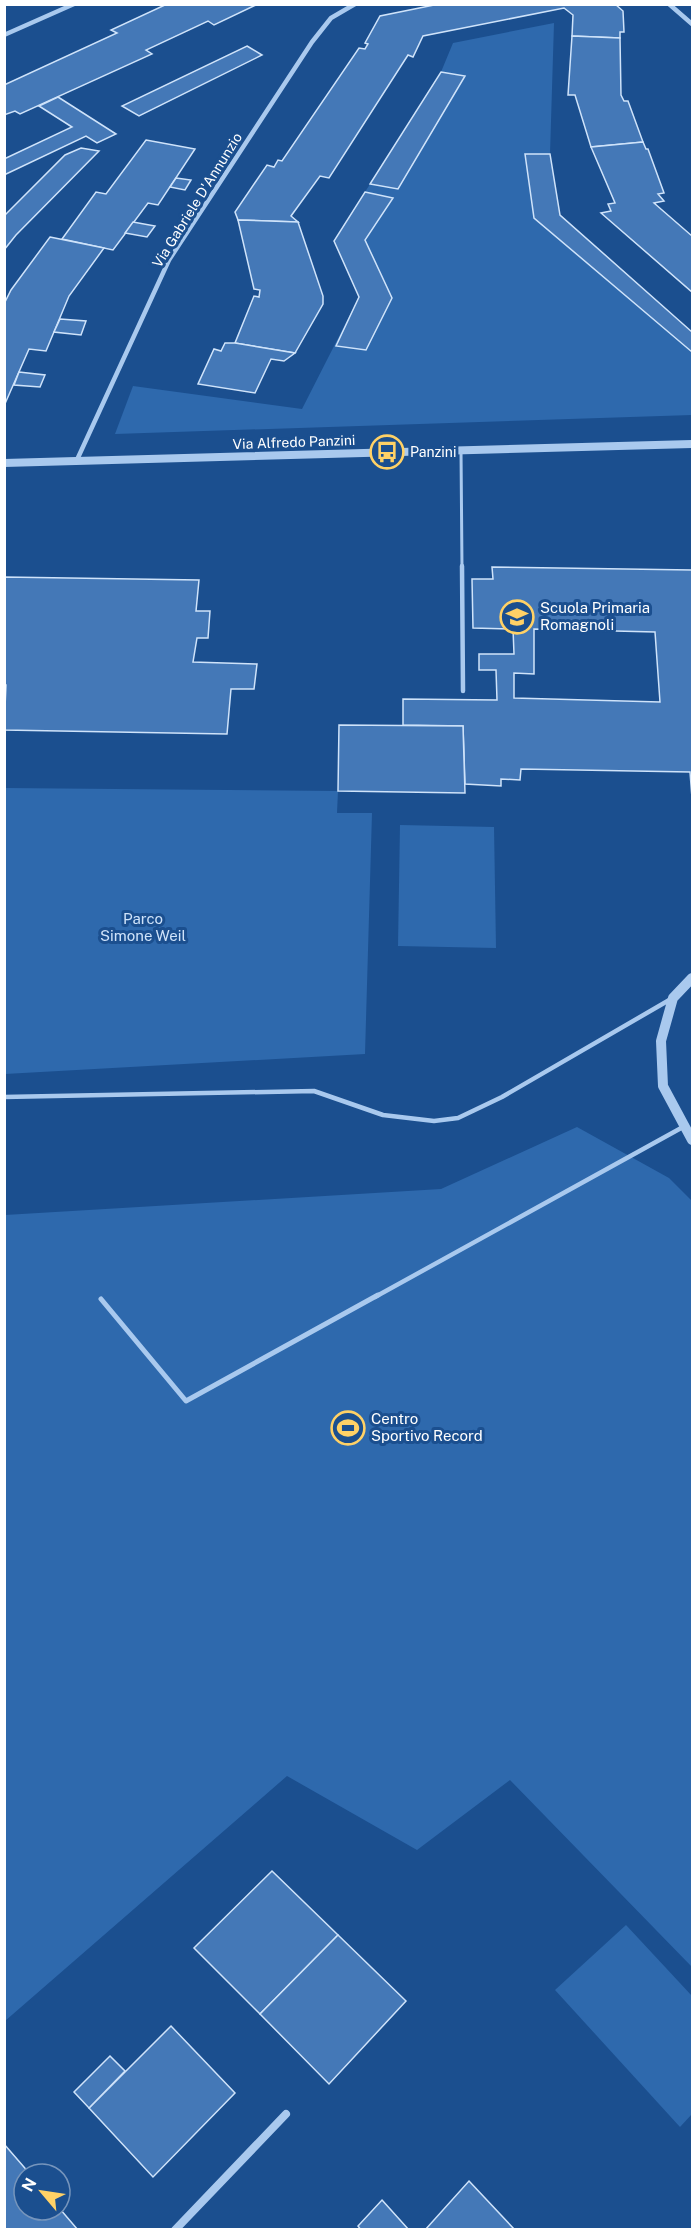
<svg xmlns="http://www.w3.org/2000/svg" width="697" height="2234" font-family="'Public Sans',sans-serif">
<style>
.green{fill:#2e69ad}
.building{fill:#4478b7;stroke:#cfe3fa;stroke-width:1.5;fill-rule:evenodd}
.lines{fill:none;stroke-linecap:round;stroke-linejoin:round}
.service-far2{stroke:#a9c9ee;stroke-width:3}
.service-far1{stroke:#a9c9ee;stroke-width:4.5}
.service{stroke:#a9c9ee;stroke-width:5}
.minor-far1{stroke:#a9c9ee;stroke-width:4.5}
.minor{stroke:#a9c9ee;stroke-width:8}
.tertiary-far1{stroke:#a9c9ee;stroke-width:8}
.tertiary{stroke:#a9c9ee;stroke-width:10}
.labels{text-anchor:middle;stroke-width:6;stroke-linejoin:round;paint-order:stroke}
.far-street-label{font-size:14px;fill:#fff;stroke:#1b4f8f}
.far-poi-label{font-size:14px;fill:#fff;stroke:#1b4f8f;text-anchor:start}
.poi-label{font-size:15px;fill:#fff;stroke:#1b4f8f;text-anchor:start}
.park-label{font-size:15px;fill:#cfe3fa;stroke:#1b4f8f}
</style>
<rect width="100%" height="100%" fill="#1b4f8f"/>
<!-- green -->
<g class="green">
<path d="M554 23 550 154 560 215 692 332V415L115 434 133 386 302 409 359 297 334 241 441 72 453 43Z"/>
<path d="M5 788 338 791 337 813H372L365 1054 5 1074Z"/>
<path d="M400 825 494 827 496 948 398 946Z"/>
<path d="M577 1127 669 1178 692 1201V1967L510 1780 417 1850 287 1776 5 2021V1215L441 1189Z"/>
<path d="M626 1925 692 1996V2114L680 2127 555 1990Z"/>
</g>
<!-- building -->
<g class="building">
<path d="M167 4H258L214 25 208 21 146 50 152 54 20 114 15 111 4 115V85L117 33 111 30Z"/>
<path d="M439 4H615L623 11 624 32H620V38L572 36 573 15 564 8 423 36 413 57 408 55 329 178 320 176 291 216 298 222 238 220 235 212 267 165 274 167 278 160 282 161 359 48 365 49 368 44 365 43 380 16Z"/>
<path d="M572 36 620 38 621 95 624 101H628L643 142 591 147 575 95H568Z"/>
<path d="M247 46 262 55 139 116 122 106Z"/>
<path d="M441 72 465 76 398 189 370 184Z"/>
<path d="M58 97 116 134 97 143 86 136 4 175V159L72 127 39 106Z"/>
<path d="M146 140 195 149 158 205 148 203 113 250 62 239 96 192 106 194Z"/>
<path d="M643 142 646 149H648L664 193 658 194 664 201 654 203 692 236V292L601 213 611 211 608 204 615 203 591 147Z"/>
<path d="M81 148 99 151 16 235 4 250V216L65 155Z"/>
<path d="M525 154H550L560 215 692 332V352L534 218Z"/>
<path d="M176 178 191 180 185 190 170 187Z"/>
<path d="M365 192 393 198 365 240 392 298 366 350 336 346 359 297 334 241Z"/>
<path d="M238 220 298 222 323 296V304L295 353 235 343 254 296 259 297 260 290 254 289Z"/>
<path d="M133 222 155 226 147 237 125 233Z"/>
<path d="M50 237 104 248 69 296 46 351 29 349 4 406V304L11 290Z"/>
<path d="M60 319 86 321 81 335 54 332Z"/>
<path d="M225 343H235L295 353 284 361 271 359 255 393 198 384 214 349 221 351Z"/>
<path d="M19 372 45 375 40 387 14 385Z"/>
<path d="M492 567 692 570V798L690 772 521 769 520 780 501 779V786L465 784 463 726 403 725V699L497 700 496 670H479V654H514L513 629 473 628 472 579H493ZM534 629 655 632 660 702 514 698V673L534 674Z"/>
<path d="M4 577 199 580 196 611H210L208 638H197L193 662 257 664 254 689H231L227 734 4 730 6 685H4Z"/>
<path d="M339 725 463 726 465 793 338 791Z"/>
<path d="M272 1871 338 1935 260 2014 194 1948Z"/>
<path d="M338 1935 406 2001 329 2084 260 2014Z"/>
<path d="M171 2026 235 2093 153 2177 89 2108Z"/>
<path d="M110 2056 125 2071 89 2108 74 2092Z"/>
<path d="M4 2144 30 2174H24V2210L60 2209 78 2230H4Z"/>
<path d="M469 2181 515 2230H425Z"/>
<path d="M382 2200 409 2230H361L358 2226Z"/>
</g>
<g class="lines">
<!-- service-far2 -->
<path class="service-far2" d="M461 450 462 568"/>
<!-- service-far1 -->
<g class="service-far1">
<path d="M462 566 463 691"/>
<path d="M4 1097 314 1091 383 1115 434 1121 458 1118 502 1097 671 999"/>
<path d="M375 1297 683 1127"/>
</g>
<!-- service -->
<path class="service" d="M101 1299 186 1401 378 1295"/>
<!-- minor-far1 -->
<g class="minor-far1">
<path d="M669 4 692 24"/>
<path d="M4 35 74 4"/>
<path d="M76 462 169 260 312 42 331 18 355 4"/>
</g>
<!-- minor -->
<path class="minor" d="M175 2230 286 2114"/>
<!-- tertiary-far1 -->
<path class="tertiary-far1" d="M4 463 692 444"/>
<!-- tertiary -->
<path class="tertiary" d="M692 978 673 998 661 1041 663 1086 692 1140"/>
</g>
<!-- icons -->
<defs>
<symbol id="bus-ring" viewBox="-11 -11 22 22"><circle r="9.5" fill="#1b4f8f" stroke="#ffd166" stroke-width="1.5"/><path d="M-5-6H5V4H4V6H2V4H-2V6H-4V4H-5ZM-3.5-4V0h7V-4ZM-3.5 1.2v1.5H-2V1.2ZM2 1.2v1.5H3.5V1.2Z" fill="#ffd166"/></symbol>
<symbol id="school-ring" viewBox="-11 -11 22 22"><circle r="9.5" fill="#1b4f8f" stroke="#ffd166" stroke-width="1.5"/><path d="M0-5L7-2L0 1L-7-2ZM-4 1L0 2.5L4 1V4Q0 6-4 4Z" fill="#ffd166"/></symbol>
<symbol id="stadium-ring" viewBox="-11 -11 22 22"><circle r="9.5" fill="#1b4f8f" stroke="#ffd166" stroke-width="1.5"/><path d="M0-5a6.5 5 0 1 0 0 10a6.5 5 0 1 0 0-10ZM-3.5-1.8h7v3.6h-7Z" fill="#ffd166"/></symbol>
</defs>
<g fill-rule="evenodd">
<use href="#bus-ring" x="368" y="433" width="38" height="38"/>
<use href="#school-ring" x="498" y="598" width="38" height="38"/>
<use href="#stadium-ring" x="329" y="1409" width="38" height="38"/>
</g>
<g class="labels">
<!-- far-street labels -->
<g class="far-street-label">
<text transform="translate(197 200) rotate(-58)" y="5">Via Gabriele D'Annunzio</text>
<text transform="translate(294 442) rotate(-2)" y="5">Via Alfredo Panzini</text>
</g>
<!-- far-poi labels -->
<g class="far-poi-label">
<text x="410" y="457">Panzini</text>
</g>
<!-- poi labels -->
<g class="poi-label">
<text x="540" y="613">Scuola Primaria<tspan x="540" dy="17">Romagnoli</tspan></text>
<text x="371" y="1424">Centro<tspan x="371" dy="17">Sportivo Record</tspan></text>
</g>
<!-- park labels -->
<g class="park-label">
<text x="143" y="924">Parco<tspan x="143" dy="17">Simone Weil</tspan></text>
</g>
</g>
<!-- border -->
<rect width="697" height="2234" fill="none" stroke="#ffffff" stroke-width="12"/>
<!-- north arrow -->
<g transform="translate(42 2192) rotate(299)"><circle r="28" fill="#1b4f8f" stroke="#7695bc" stroke-width="1.5"/>
<path d="M0-4.5L10 22L0 15L-10 22Z" fill="#ffd166"/>
<text y="-9" font-size="16" font-weight="bold" text-anchor="middle" fill="#ffffff">N</text>
</g>
</svg>
